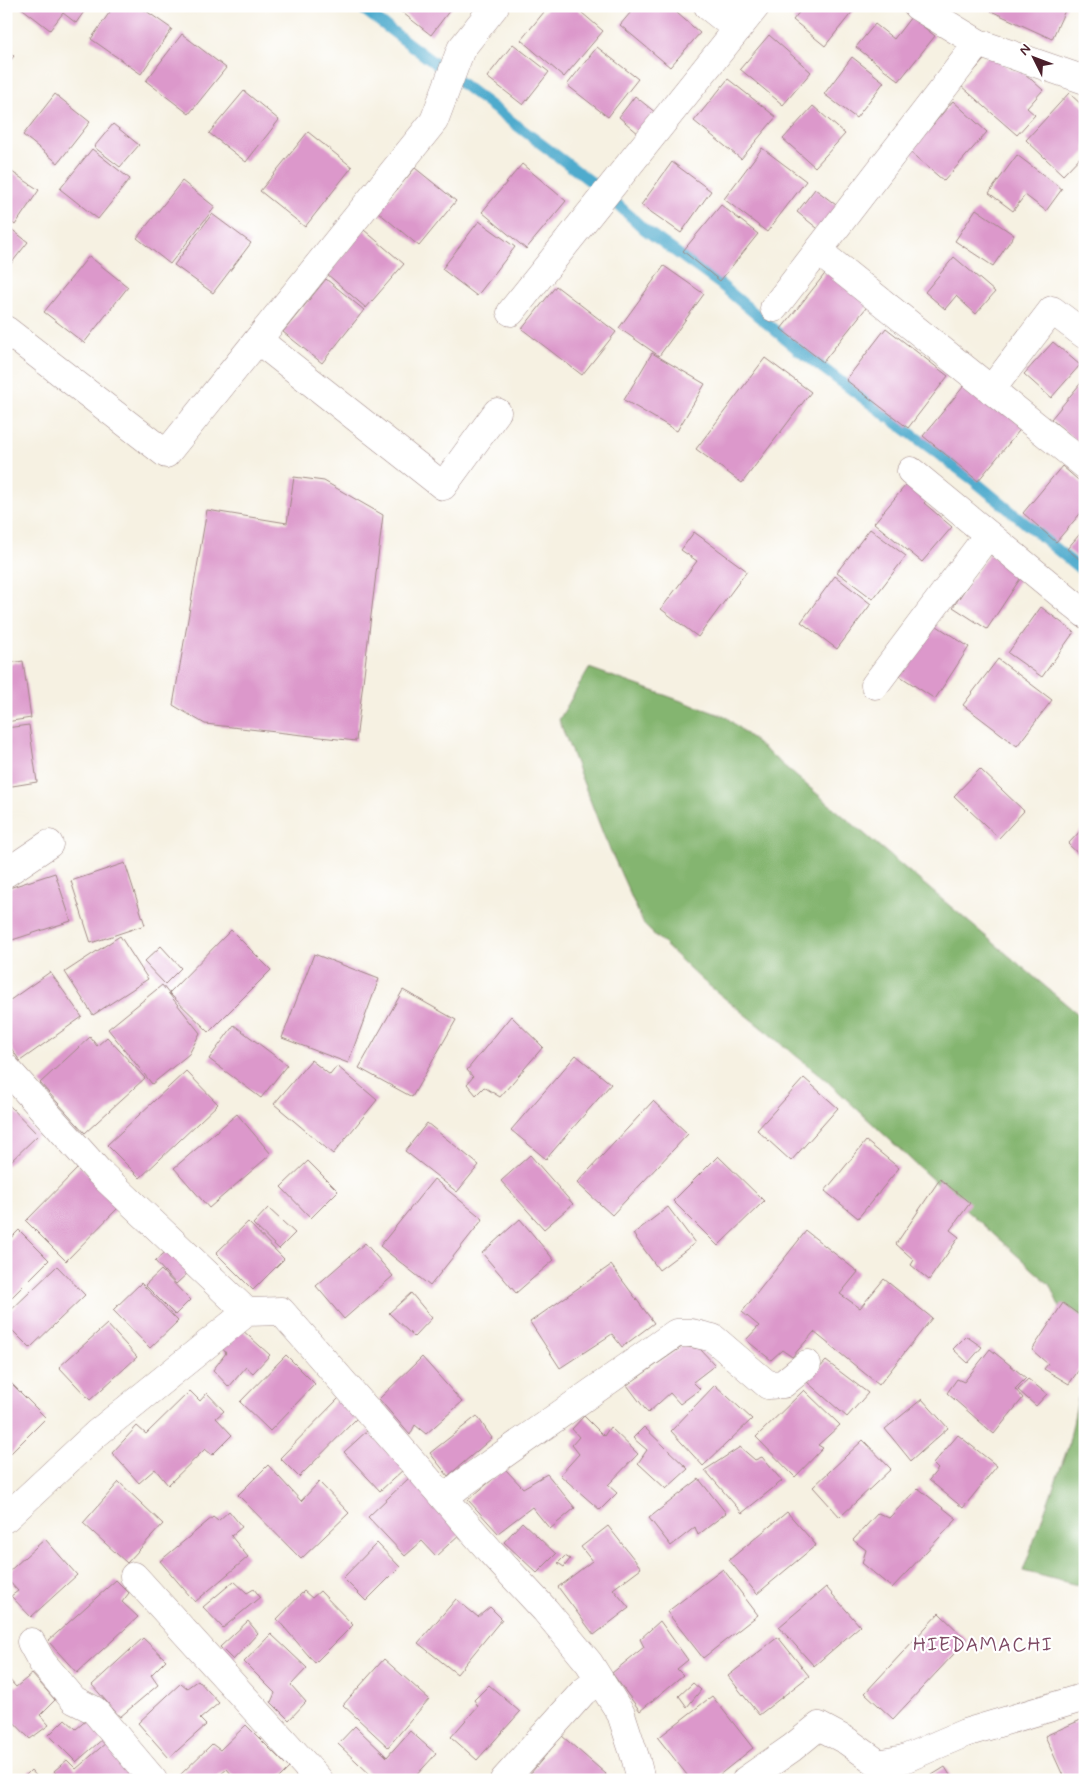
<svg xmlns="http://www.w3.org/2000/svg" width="1091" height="1786" font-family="Mynerve,sans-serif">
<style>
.forest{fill:#84b56f;stroke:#676a4d}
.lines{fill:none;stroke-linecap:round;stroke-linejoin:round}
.stream{stroke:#4fabcd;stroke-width:11}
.building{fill:#dc98cb}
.minor-casing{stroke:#a08886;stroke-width:29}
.minor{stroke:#fff;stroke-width:28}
.labels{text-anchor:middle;stroke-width:4.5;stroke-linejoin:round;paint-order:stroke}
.quarter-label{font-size:20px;letter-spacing:1px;fill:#7d4963;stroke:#fff}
</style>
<rect width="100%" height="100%" fill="#fff"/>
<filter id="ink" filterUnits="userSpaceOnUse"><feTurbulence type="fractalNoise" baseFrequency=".02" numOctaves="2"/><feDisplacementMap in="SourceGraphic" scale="10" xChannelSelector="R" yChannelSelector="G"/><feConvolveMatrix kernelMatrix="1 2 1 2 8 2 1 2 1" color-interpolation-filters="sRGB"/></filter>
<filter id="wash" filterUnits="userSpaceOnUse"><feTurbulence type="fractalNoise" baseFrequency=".0096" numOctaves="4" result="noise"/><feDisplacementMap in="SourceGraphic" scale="20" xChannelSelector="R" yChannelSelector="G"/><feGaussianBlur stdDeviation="1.12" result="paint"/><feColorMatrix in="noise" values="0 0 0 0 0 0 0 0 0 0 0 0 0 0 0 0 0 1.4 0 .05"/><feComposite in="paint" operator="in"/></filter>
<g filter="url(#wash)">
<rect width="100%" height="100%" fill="#f6f1e2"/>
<!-- forest -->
<g class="forest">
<path d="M589 668 726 717 1085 1020V1362L1049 1284 923 1171 825 1079 702 980 644 925 604 836 559 720Z"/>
<path d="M1085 1365V1587L1023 1571 1068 1447Z"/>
</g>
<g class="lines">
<!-- stream -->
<path class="stream" d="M359 6 602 190 644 229 720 284 797 349 972 479 1085 573"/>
</g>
<g id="blocks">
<!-- building -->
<g class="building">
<path d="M19 6H88L76 23 63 13 50 30Z"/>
<path d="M114 6H139L172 29 141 74 91 39Z"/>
<path d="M394 6H453L431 35Z"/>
<path d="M549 6H574L603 31 564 77 521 40Z"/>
<path d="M636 6H669L700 33 670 67 620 25Z"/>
<path d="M804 6H857L825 46 793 20Z"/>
<path d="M994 6H1067L1052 39 991 11Z"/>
<path d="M911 17 935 36 899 81 856 47 875 24 894 39Z"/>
<path d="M182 34 226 68 189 114 146 81Z"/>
<path d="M769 35 811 72 783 105 740 69Z"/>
<path d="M1084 42H1085V69L1079 68Z"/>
<path d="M513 44 549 72 523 105 487 77Z"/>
<path d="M597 47 638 79 608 117 567 85Z"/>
<path d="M6 50 14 56 6 66Z"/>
<path d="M990 53 1009 69 1023 72 1043 90 1027 108 1035 115 1017 135 961 86Z"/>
<path d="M852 57 884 82 856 118 824 94Z"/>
<path d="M728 79 776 117 741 159 694 121Z"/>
<path d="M244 91 279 120 246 162 209 133Z"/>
<path d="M1069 93 1085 108V152L1063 175 1026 140Z"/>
<path d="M55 94 90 122 58 163 23 135Z"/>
<path d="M635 96 656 113 639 134 619 117Z"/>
<path d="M953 101 987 132 944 181 910 152Z"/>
<path d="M813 106 845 134 815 167 783 139Z"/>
<path d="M113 124 139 145 120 167 94 147Z"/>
<path d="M308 132 352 167 305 227 260 191Z"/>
<path d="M762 148 806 181 767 232 724 199Z"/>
<path d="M92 149 130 179 98 219 60 189Z"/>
<path d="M1017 155 1062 189 1046 211 1025 195 1013 211 989 193Z"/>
<path d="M672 162 711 191 681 233 641 205Z"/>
<path d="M522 164 566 201 526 249 482 212Z"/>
<path d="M6 168 39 190 15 225 6 218Z"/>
<path d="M415 168 456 201 419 246 378 212Z"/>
<path d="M182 181 215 207 170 264 137 238Z"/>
<path d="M815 189 840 208 822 232 797 212Z"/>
<path d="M721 205 758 234 720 281 683 251Z"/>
<path d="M976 209 1014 235 993 266 955 241Z"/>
<path d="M212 214 251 243 213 293 174 265Z"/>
<path d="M479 221 515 247 477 296 442 269Z"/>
<path d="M6 225 28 242 6 270Z"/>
<path d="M364 230 404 264 366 308 327 274Z"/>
<path d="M89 256 128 287 84 343 44 312Z"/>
<path d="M954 257 995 292 976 314 956 296 945 309 925 292Z"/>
<path d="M664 266 704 294 659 356 619 328Z"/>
<path d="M828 270 870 303 823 362 781 329Z"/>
<path d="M326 279 364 310 322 363 283 332Z"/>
<path d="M556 286 616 332 582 375 522 329Z"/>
<path d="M886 328 948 376 908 428 846 380Z"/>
<path d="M1053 342 1080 365 1051 398 1024 374Z"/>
<path d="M652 353 705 384 677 431 624 400Z"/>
<path d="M765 358 811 392 742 483 696 449Z"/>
<path d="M1085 378V448L1051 419Z"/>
<path d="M968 381 1023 426 978 481 923 436Z"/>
<path d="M1062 466 1085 486V508L1056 542 1023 513Z"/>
<path d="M294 477 324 481 383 515 356 741 205 724 173 705 207 510 287 523Z"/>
<path d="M910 480 930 496 924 503 952 527 922 562 874 523Z"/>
<path d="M1085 528V564L1067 549Z"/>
<path d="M870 529 906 556 873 599 837 572Z"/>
<path d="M694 532 747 571 698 637 661 609 697 561 681 550Z"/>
<path d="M989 554 1022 576 987 629 953 607Z"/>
<path d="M835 576 871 604 837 649 801 622Z"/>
<path d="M1041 607 1074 632 1042 677 1008 653Z"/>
<path d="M934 624 969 647 935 699 900 676Z"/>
<path d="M998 659 1052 700 1017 746 963 705Z"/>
<path d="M23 661 31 718 6 722V664Z"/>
<path d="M29 725 37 782 6 787V728Z"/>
<path d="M980 769 1024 811 999 838 954 796Z"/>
<path d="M1085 826V860L1068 844Z"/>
<path d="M125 863 145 925 91 943 71 881Z"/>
<path d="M55 873 71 921 6 942V889Z"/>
<path d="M231 930 271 970 209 1032 169 993Z"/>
<path d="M120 936 148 979 93 1015 65 972Z"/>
<path d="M161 946 181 968 165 984 144 962Z"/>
<path d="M314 954 379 979 348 1063 282 1038Z"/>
<path d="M50 972 82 1017 20 1061 6 1041V1003Z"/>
<path d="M162 985 200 1033 189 1054 152 1084 108 1029Z"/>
<path d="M403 990 456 1020 412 1097 359 1068Z"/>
<path d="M511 1016 543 1047 500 1097 484 1087 476 1095 467 1084 473 1077 467 1070Z"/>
<path d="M234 1025 287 1065 261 1098 209 1059Z"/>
<path d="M90 1037 97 1046 107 1037 145 1078 85 1133 40 1083Z"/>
<path d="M576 1055 611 1084 546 1159 511 1130Z"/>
<path d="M311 1060 330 1075 337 1066 377 1100 333 1154 274 1104Z"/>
<path d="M186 1071 218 1104 140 1178 107 1145Z"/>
<path d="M804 1078 838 1108 791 1161 757 1130Z"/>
<path d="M653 1101 688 1134 612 1215 577 1183Z"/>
<path d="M6 1102 38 1135 6 1166Z"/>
<path d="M237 1114 271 1154 209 1208 174 1168Z"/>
<path d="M427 1123 479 1165 457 1192 405 1151Z"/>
<path d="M866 1141 899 1168 858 1218 825 1191Z"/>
<path d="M530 1155 573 1204 544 1229 501 1181Z"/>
<path d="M718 1156 764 1201 718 1246 673 1201Z"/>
<path d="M308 1161 338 1191 311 1218 281 1187Z"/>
<path d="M80 1166 120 1206 66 1261 26 1221Z"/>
<path d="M434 1179 483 1219 430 1286 380 1246Z"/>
<path d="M940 1179 970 1203 950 1230 959 1237 929 1280 911 1265 914 1260 896 1244Z"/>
<path d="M668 1207 695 1243 659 1270 633 1234Z"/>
<path d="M268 1208 295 1233 279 1249 253 1224Z"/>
<path d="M520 1219 554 1260 516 1293 482 1253Z"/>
<path d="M248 1222 284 1259 253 1290 216 1253Z"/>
<path d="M19 1230 49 1260 6 1303V1243Z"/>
<path d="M806 1231 858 1272 840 1294 860 1308 884 1279 932 1318 879 1385 814 1332 792 1357 782 1350 771 1360 746 1340 759 1326 742 1312Z"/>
<path d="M365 1243 393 1276 344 1319 316 1286Z"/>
<path d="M169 1249 190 1271 176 1284 155 1261Z"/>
<path d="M611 1265 654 1323 622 1347 612 1334 560 1368 530 1322Z"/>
<path d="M57 1266 85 1295 30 1348 6 1324V1315Z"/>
<path d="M161 1270 190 1300 175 1315 145 1285Z"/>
<path d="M141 1283 178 1321 150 1348 113 1310Z"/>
<path d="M411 1293 432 1318 414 1337 389 1313Z"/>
<path d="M1063 1303 1085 1319V1361L1069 1384 1044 1369 1048 1364 1032 1350Z"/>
<path d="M107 1324 137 1357 90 1400 59 1367Z"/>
<path d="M241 1329 270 1355 253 1373 246 1367 229 1387 213 1370 226 1353 222 1348Z"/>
<path d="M966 1336 982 1347 968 1363 953 1349Z"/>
<path d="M683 1346 700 1349 715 1365 693 1382 700 1389 680 1404 670 1393 648 1413 627 1385Z"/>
<path d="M990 1349 1026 1378 1015 1389 1023 1398 994 1434 947 1393 957 1379 964 1382Z"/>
<path d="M286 1355 315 1384 270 1431 240 1402Z"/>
<path d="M422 1357 462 1402 426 1434 415 1425 410 1435 379 1399Z"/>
<path d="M826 1361 868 1393 847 1417 807 1382Z"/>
<path d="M6 1378 46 1418 6 1458Z"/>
<path d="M1028 1379 1047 1394 1036 1406 1018 1390Z"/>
<path d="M715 1385 752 1419 703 1466 671 1431Z"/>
<path d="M804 1390 840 1425 818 1445 823 1448 795 1477 756 1437Z"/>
<path d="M190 1391 200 1401 207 1393 224 1411 216 1418 232 1435 212 1455 205 1449 168 1485 155 1469 139 1483 112 1453 137 1426 146 1434Z"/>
<path d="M340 1397 359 1416 299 1477 280 1458Z"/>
<path d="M922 1399 948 1428 911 1461 885 1429Z"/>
<path d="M477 1416 492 1438 448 1476 430 1453Z"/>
<path d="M584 1416 604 1436 610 1427 638 1454 608 1485 617 1493 600 1510 560 1475 579 1454 572 1445 579 1437 572 1429Z"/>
<path d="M644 1427 688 1469 666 1489 638 1463 647 1450 633 1438Z"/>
<path d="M368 1430 404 1469 380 1491 344 1452Z"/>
<path d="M958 1435 997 1466 963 1508 929 1480 938 1469 933 1464Z"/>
<path d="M863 1440 891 1469 840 1517 813 1487Z"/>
<path d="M740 1447 755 1460 762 1457 782 1481 742 1513 705 1470Z"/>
<path d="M268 1465 301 1501 319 1482 349 1513 301 1559 238 1495Z"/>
<path d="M505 1469 523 1488 547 1474 575 1508 550 1529 532 1507 498 1533 468 1500Z"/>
<path d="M410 1477 462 1532 436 1556 422 1541 405 1556 368 1517Z"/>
<path d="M699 1479 726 1513 698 1535 695 1527 671 1546 649 1518Z"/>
<path d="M119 1482 163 1524 127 1563 83 1523Z"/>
<path d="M918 1488 957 1519 892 1588 862 1563 866 1550 853 1540 878 1513 889 1518Z"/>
<path d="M229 1511 242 1527 231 1536 248 1557 195 1602 160 1561 213 1517 218 1521Z"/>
<path d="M787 1512 816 1545 757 1594 729 1560Z"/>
<path d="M522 1522 556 1554 537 1573 504 1542Z"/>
<path d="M608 1526 641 1568 613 1589 629 1608 594 1635 558 1587 592 1561 581 1547Z"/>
<path d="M45 1539 77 1575 31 1617 11 1596 18 1591 6 1578V1574Z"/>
<path d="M377 1543 400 1567 366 1601 343 1578Z"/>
<path d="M565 1556 570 1559 564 1567 558 1563Z"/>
<path d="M723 1569 758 1615 703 1658 667 1612Z"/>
<path d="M116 1580 129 1593 122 1602 138 1617 77 1673 48 1641Z"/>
<path d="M234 1581 247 1593 254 1589 260 1597 223 1628 203 1607Z"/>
<path d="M826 1587 860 1626 814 1666 779 1627Z"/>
<path d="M304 1591 312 1598 320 1591 353 1625 315 1663 277 1619Z"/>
<path d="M456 1599 478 1617 490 1607 502 1619 457 1674 418 1643Z"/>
<path d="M939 1613 967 1640 893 1719 865 1693Z"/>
<path d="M248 1621 258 1633 233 1660 220 1647Z"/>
<path d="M660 1621 688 1660 677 1669 683 1675 640 1711 612 1673 644 1647 640 1639Z"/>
<path d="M271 1634 307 1668 291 1685 306 1702 289 1720 271 1702 275 1693 244 1662Z"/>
<path d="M778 1637 809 1676 759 1715 728 1676Z"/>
<path d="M143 1638 166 1660 151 1675 158 1685 120 1717 92 1685Z"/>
<path d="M384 1659 429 1699 388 1747 343 1705Z"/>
<path d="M32 1674 55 1700 40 1715 49 1725 30 1739 6 1714V1676L16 1687Z"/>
<path d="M198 1680 219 1703 200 1719 206 1725 169 1758 138 1723 181 1683 187 1688Z"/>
<path d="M693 1683 701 1690 687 1707 679 1696Z"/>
<path d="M489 1685 520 1712 477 1760 451 1737 478 1706 474 1700Z"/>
<path d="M712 1696 753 1748 713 1780H691L658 1738Z"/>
<path d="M1085 1718V1775L1074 1780H1065L1045 1736Z"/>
<path d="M65 1719 76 1729 88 1719 104 1738 76 1762 49 1735Z"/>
<path d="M246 1725 289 1768 277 1780H236L227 1769 214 1780H181L178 1777 212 1744 220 1750Z"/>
<path d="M355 1726 387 1757 410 1731 436 1754 412 1780H402L399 1777 397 1780H376L338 1744Z"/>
<path d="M562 1736 606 1774 602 1780H525Z"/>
<path d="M107 1742 135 1774 129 1780H61L54 1771 67 1760 76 1769Z"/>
<path d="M945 1767 953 1780H924Z"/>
<path d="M31 1770 40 1780H21Z"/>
</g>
</g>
</g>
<g filter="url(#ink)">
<use href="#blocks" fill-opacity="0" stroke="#a08886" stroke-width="1"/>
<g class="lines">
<defs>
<g id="minor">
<path d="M708 6 737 29"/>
<path d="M917 6 978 43 1085 80"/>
<path d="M818 251 1085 465"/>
<path d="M774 308 978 43"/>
<path d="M511 312 756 6"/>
<path d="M6 330 166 454 434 121 461 49 495 6"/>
<path d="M258 340 443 486 497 412"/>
<path d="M991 390 1052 310 1085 335"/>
<path d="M911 471 1085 614"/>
<path d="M875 685 988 535"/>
<path d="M6 873 49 844"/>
<path d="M6 1068 99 1172 247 1312"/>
<path d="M444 1498 460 1485 676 1333H692L713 1338 768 1385 783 1384 807 1364"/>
<path d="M6 1518 96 1434 247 1312 281 1311 491 1552 545 1610 589 1663 621 1714 636 1760 641 1780"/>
<path d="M134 1576 319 1780"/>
<path d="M31 1642 42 1662 74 1700 94 1710 153 1780"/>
<path d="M504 1780 583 1692 599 1680"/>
<path d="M746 1780 792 1748 819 1726 847 1741 879 1764 904 1759 965 1733 1085 1697"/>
</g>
</defs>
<!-- minor casing -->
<use href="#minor" class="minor-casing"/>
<!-- minor -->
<use href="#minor" class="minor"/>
</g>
</g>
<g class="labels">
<!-- quarter labels -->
<g class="quarter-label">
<text x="983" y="1651">HIEDAMACHI</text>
</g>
</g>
<!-- margin -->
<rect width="1091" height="1786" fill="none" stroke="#fff" stroke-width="25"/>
<!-- north arrow -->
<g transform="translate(1034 58) rotate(312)" stroke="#ffffff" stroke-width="4" paint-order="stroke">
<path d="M0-4L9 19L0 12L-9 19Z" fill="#4a1f2b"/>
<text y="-8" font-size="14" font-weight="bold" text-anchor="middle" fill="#4a1f2b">N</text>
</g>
</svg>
